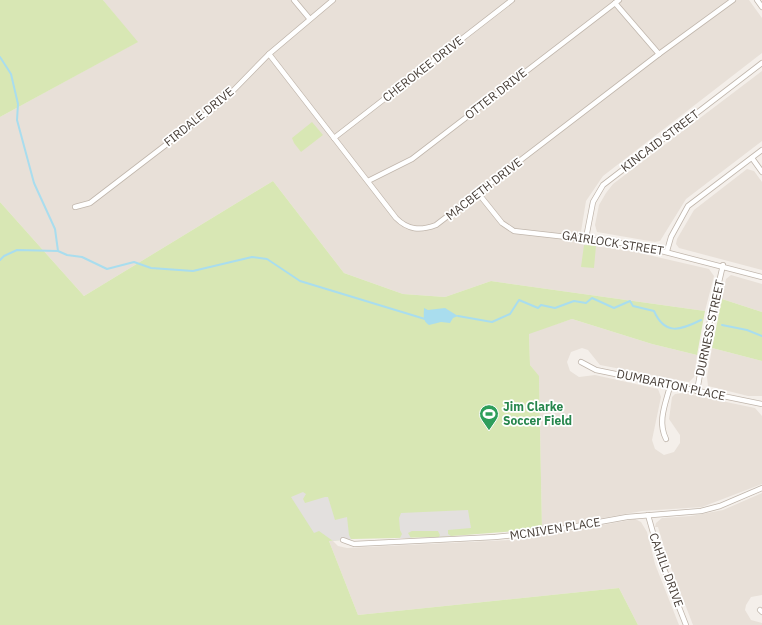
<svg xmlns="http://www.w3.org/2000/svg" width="762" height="625" font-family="'IBM Plex Sans',sans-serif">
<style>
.residential{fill:#e8e0d8}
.green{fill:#d8e7b4}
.parking{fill:#e3e0de}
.water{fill:#a9ddee}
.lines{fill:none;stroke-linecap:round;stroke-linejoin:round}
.stream{stroke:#a9ddee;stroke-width:2}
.street-casing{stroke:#c0b6ac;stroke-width:6}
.street{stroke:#fff;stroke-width:4.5}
.labels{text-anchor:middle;stroke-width:3.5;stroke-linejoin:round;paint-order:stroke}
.street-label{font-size:12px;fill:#483f38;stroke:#fff}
.leisure-label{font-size:12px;font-weight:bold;fill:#27864d;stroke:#fff;text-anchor:start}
</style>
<rect width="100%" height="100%" fill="#f4efea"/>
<!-- residential -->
<g class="residential">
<path d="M103 0H749L762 18V53L603 176 586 201 579 244 631 251 709 269 714 276 705 311 491 281 445 297 403 294 344 273 273 181 84 296 0 202V117L137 42Z"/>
<path d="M762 71V141L686 199 660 241 655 242 597 232 595 225 599 205 606 193 613 184Z"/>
<path d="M747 169 754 171 762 182V270L679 248 676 244 677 239 694 210Z"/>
<path d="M731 275 762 284V312L722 299 726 279Z"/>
<path d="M572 319 652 344 697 355 694 377 689 382 600 365 588 350 582 348 571 352 567 362 570 371 579 377 595 375 658 389 661 397 652 440 655 449 664 455 674 452 680 443V435L669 419 672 397 675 394 683 393 755 408 762 416V484L702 507 642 511 542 529 539 377 530 365 529 333Z"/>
<path d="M712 348 762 361V396H748L708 386 707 377Z"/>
<path d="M762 493V595L751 597 746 605 745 610 751 620 762 623V625H693L668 560 658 527H655L656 523 662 518 691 516 723 510Z"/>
<path d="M635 519 641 522 647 532 655 564 679 625H638L619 588 358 615 329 541H333L338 546 347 548 512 540 543 536Z"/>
</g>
<!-- green -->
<g class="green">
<path d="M0 0H103L138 42 0 117Z"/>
<path d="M312 122 323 135 301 152 294 143 292 138Z"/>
<path d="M273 181 344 273 403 294 445 297 491 281 705 311 697 355 652 344 572 319 529 334 530 365 539 376 542 529 439 537 353 539 329 541 358 615 619 588 638 625H0V202L84 296Z"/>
<path d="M584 245 596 246 594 268 581 267Z"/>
<path d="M722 299 762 312V361L712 348Z"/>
</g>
<!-- parking -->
<g class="parking">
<path d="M303 492 306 494 303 499 305 503 325 497H328L335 520 347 517 349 535 351 539 333 541 319 531 314 533 291 497Z"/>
<path d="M468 510 471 528 448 530V534L451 536 439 537 440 535 438 531H412L408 533 411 538H400L402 534 400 530 399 518 401 513Z"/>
</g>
<!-- water -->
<path class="water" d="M424 308 428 310 445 308 458 316 453 318 450 323 441 322 429 325C422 321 424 314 424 308Z"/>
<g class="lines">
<!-- stream -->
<g class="stream">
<path d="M0 57 11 74 18 104 17 120 34 183 55 229 58 251"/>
<path d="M0 260 4 256 17 250 58 251 67 255 82 257 107 269 134 262 151 268 193 271 252 257 267 259 300 281 425 319"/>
<path d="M458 316 492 322 510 314 519 300 538 308 541 305 555 308 574 301 586 303 592 298 614 308 630 301 633 306 654 311C665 336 681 330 701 320"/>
<path d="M722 325 747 330 762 336"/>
</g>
<defs>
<g id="street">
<path d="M294 0 309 18"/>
<path d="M757 0 762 7"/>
<path d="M615 3 659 54"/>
<path d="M269 54 396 218C408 230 420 231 436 225L659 54 733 0"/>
<path d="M334 138 512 0"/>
<path d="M752 158 762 172"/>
<path d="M368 181 412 159 619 0"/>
<path d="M478 193 502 223 514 231 638 245 762 277"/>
<path d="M75 207 90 203 223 101 269 54 333 0"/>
<path d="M586 238 593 202 603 185 762 63"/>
<path d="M667 251 671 237 688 206 762 150"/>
<path d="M581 362 596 370 762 404"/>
<path d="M697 391 709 325 723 265"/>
<path d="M666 439C657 421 666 403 670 386"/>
<path d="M648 515 661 561 686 625"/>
<path d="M343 540 354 544 495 537 544 532 627 517 701 511 720 506 762 488"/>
<path d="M760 610 762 612"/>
</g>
</defs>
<!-- street casing -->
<use href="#street" class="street-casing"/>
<!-- street -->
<use href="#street" class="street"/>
</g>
<!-- icons -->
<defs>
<symbol id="stadium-pin" viewBox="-11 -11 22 30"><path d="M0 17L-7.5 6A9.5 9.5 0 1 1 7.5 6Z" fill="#2e9e5b" stroke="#fff"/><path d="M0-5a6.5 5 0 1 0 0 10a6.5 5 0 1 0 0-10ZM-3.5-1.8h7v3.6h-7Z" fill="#fff"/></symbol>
</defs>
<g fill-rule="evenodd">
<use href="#stadium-pin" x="478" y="403" width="22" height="30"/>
</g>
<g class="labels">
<!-- street labels -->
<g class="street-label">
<text transform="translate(423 69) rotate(-38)" y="4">CHEROKEE DRIVE</text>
<text transform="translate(496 94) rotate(-38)" y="4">OTTER DRIVE</text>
<text transform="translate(199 117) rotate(-39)" y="4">FIRDALE DRIVE</text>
<text transform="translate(660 141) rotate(-37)" y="4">KINCAID STREET</text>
<text transform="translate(484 189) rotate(-38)" y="4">MACBETH DRIVE</text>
<text transform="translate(613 243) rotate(9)" y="4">GAIRLOCK STREET</text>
<text transform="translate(710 328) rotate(-78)" y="4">DURNESS STREET</text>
<text transform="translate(671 385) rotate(12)" y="4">DUMBARTON PLACE</text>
<text transform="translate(555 529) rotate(-9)" y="4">MCNIVEN PLACE</text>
<text transform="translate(666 570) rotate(70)" y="4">CAHILL DRIVE</text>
</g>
<!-- leisure labels -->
<g class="leisure-label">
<text x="503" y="411">Jim Clarke<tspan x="503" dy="14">Soccer Field</tspan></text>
</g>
</g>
</svg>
